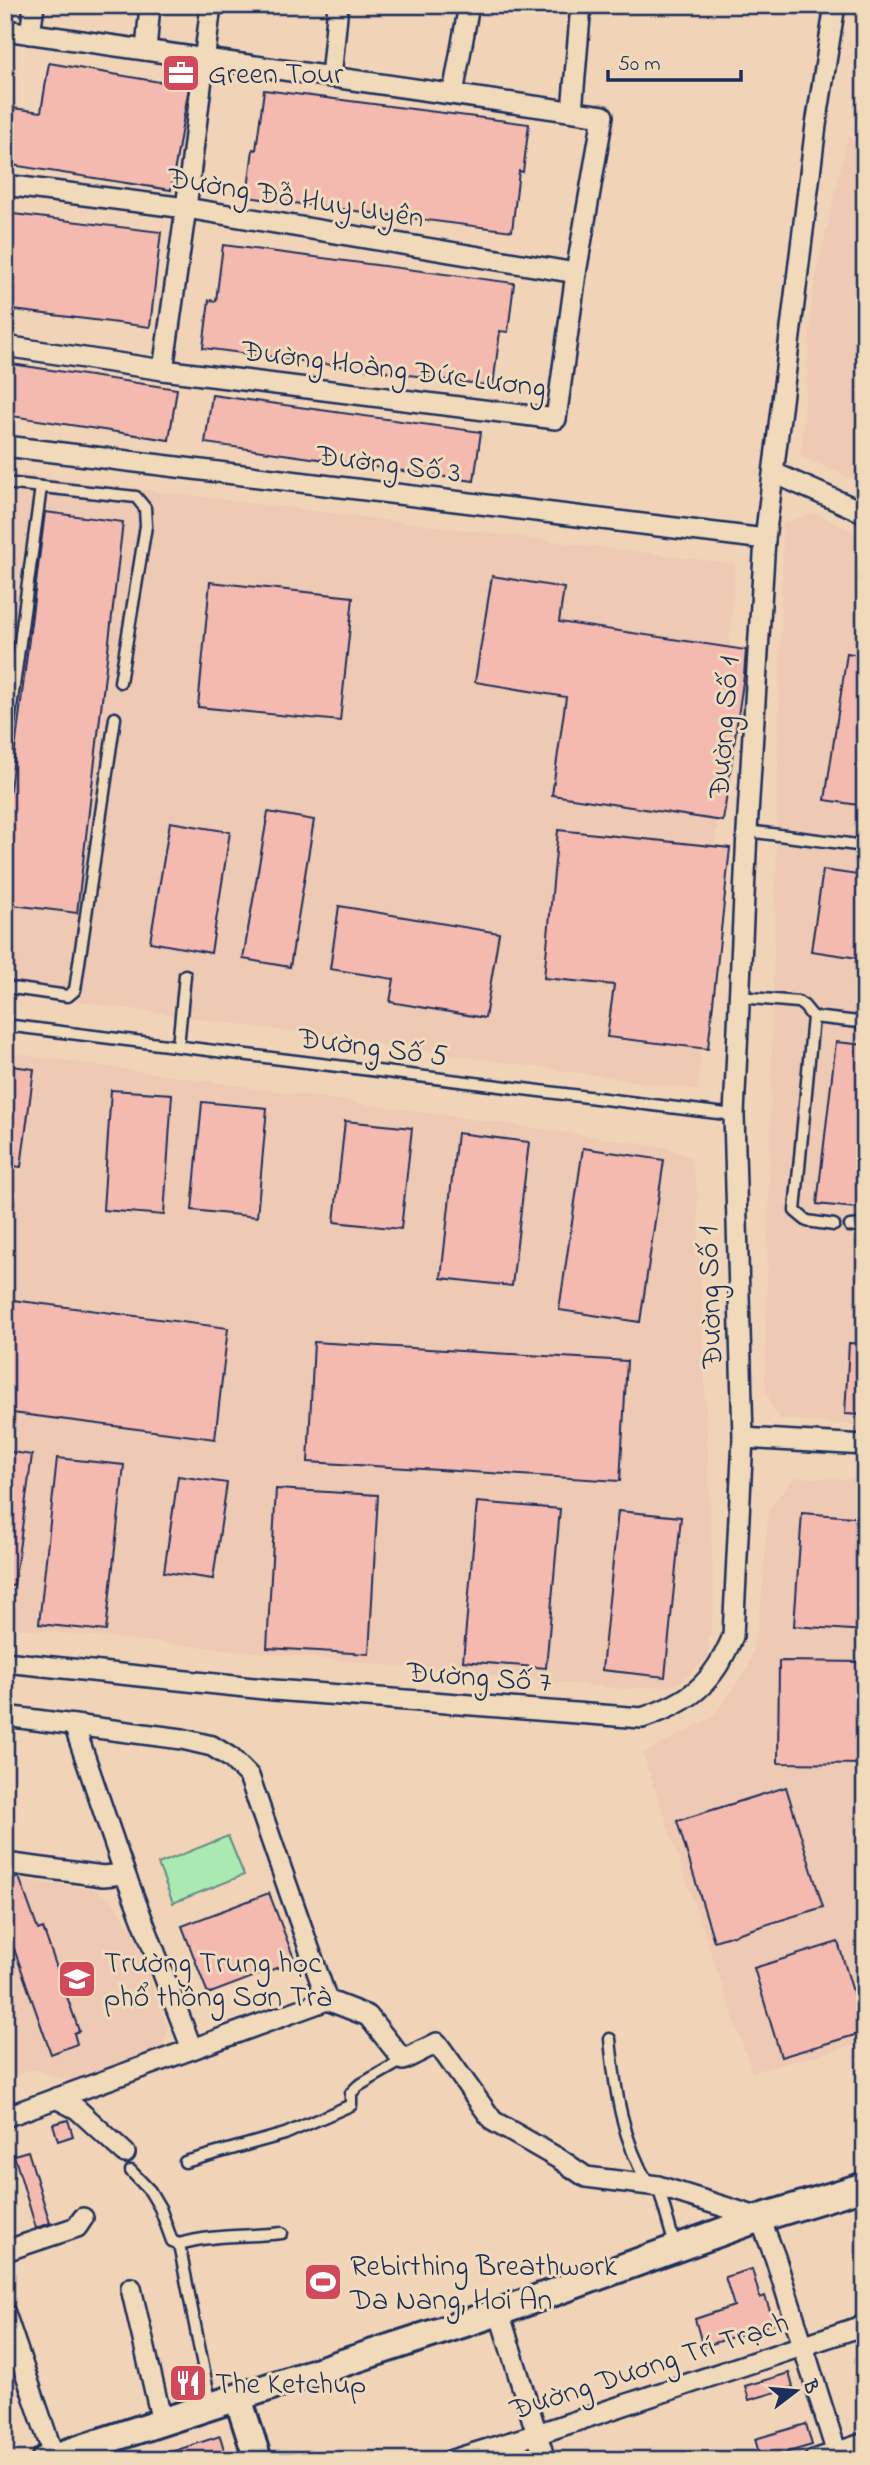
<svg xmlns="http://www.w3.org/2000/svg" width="870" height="2465" font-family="'Indie Flower',sans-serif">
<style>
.built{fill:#eec9b3}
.green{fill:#aaeab2;stroke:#628c88;stroke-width:2}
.building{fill:#f5baaf;stroke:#1b2f5e;stroke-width:2}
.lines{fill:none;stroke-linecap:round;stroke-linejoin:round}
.lane-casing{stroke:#1b2f5e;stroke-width:15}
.street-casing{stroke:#1b2f5e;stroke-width:24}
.secondary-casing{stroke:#1b2f5e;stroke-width:32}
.lane{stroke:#f0dab9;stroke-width:10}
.street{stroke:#f0dab9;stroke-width:19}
.secondary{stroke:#f0dab9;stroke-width:26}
.labels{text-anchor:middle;stroke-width:6;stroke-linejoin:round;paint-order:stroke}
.poi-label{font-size:30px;fill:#1b2f5e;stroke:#f0dab9;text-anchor:start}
.street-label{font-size:30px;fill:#1b2f5e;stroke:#f0dab9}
</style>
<rect width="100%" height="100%" fill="#f1d4b7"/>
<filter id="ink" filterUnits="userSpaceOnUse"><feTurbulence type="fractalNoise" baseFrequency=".0143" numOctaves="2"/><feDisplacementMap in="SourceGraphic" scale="14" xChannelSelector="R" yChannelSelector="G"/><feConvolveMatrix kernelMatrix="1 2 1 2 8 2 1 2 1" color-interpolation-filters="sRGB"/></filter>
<g filter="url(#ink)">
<!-- built -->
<g class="built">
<path d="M848 137 865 145V485L801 456 813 289Z"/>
<path d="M5 472 735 564 698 1090 5 991Z"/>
<path d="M813 513 865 536V1426L782 1419 771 1406 765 1384 783 524Z"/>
<path d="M5 1052 665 1147 690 1157 697 1188 714 1603 707 1658 677 1685 625 1689 5 1627Z"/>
<path d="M796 1477 865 1480V2043L752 2072 643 1754 713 1717 749 1666 760 1614 769 1508Z"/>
<path d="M5 1878 93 1889 113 1901 131 1928 168 2030 161 2050 70 2080 33 2069 5 2078Z"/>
</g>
<!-- green -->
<path class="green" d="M228 1836 244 1875 173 1903 158 1864Z"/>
<!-- building -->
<g class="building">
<path d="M49 63 189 87 171 190 5 164V107L41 112Z"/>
<path d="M264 90 529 124 523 172 519 171 512 231 247 197 253 149 256 150Z"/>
<path d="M5 213 161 232 150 327 5 309Z"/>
<path d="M223 245 514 283 508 332 500 331 493 386 203 348 209 300 216 301Z"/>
<path d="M5 363 177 389 169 440 5 415Z"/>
<path d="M212 395 481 432 474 481 205 443Z"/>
<path d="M45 512 123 522 77 913 5 904V829Z"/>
<path d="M492 576 564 588 559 622 746 650 744 675 723 821 552 795 566 697 475 682Z"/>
<path d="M210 582 353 597 340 721 198 707Z"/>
<path d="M847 653 865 656V806L825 800Z"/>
<path d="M268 812 314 820 290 967 243 959Z"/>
<path d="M170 822 230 832 211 953 150 942Z"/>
<path d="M558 830 730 848 708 1049 607 1037 614 985 544 978Z"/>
<path d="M823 870 865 876V959L811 951Z"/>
<path d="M339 906 499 933 485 1018 390 1002 394 979 330 969Z"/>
<path d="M836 1042 865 1045V1209L817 1204Z"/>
<path d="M5 1065 34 1069 21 1167 5 1165Z"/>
<path d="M111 1090 172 1094 164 1215 103 1210Z"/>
<path d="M202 1102 267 1108 257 1217 192 1210Z"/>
<path d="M345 1121 412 1128 401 1229 334 1222Z"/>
<path d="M457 1133 529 1142 512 1286 441 1278Z"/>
<path d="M583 1148 664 1160 640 1322 559 1310Z"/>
<path d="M5 1299 228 1328 215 1439 5 1412Z"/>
<path d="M314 1342 627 1361 620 1481 308 1462Z"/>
<path d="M849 1343 865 1344V1415L845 1414Z"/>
<path d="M5 1451 32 1455 14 1586 5 1585Z"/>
<path d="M57 1458 124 1465 106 1631 39 1624Z"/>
<path d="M178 1476 227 1483 213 1579 164 1572Z"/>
<path d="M276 1489 378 1495 369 1654 267 1648Z"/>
<path d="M477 1502 560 1509 546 1668 463 1661Z"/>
<path d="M618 1511 681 1517 665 1677 602 1670Z"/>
<path d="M802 1513 865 1518V1631L794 1626Z"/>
<path d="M779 1661 865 1662V1764L778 1763Z"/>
<path d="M786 1787 823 1907 714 1941 677 1821Z"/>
<path d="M19 1877 38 1930 43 1928 79 2031 74 2033 77 2044 51 2054 5 1923V1882Z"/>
<path d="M269 1893 295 1961 208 1994 182 1926Z"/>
<path d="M838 1942 865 2032 781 2057 754 1968Z"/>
<path d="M68 2120 73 2136 58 2141 53 2124Z"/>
<path d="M28 2151 50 2223 36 2228 14 2155Z"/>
<path d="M752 2269 760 2298 765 2296 774 2323 703 2347 695 2319 734 2306 725 2277Z"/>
<path d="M789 2373 793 2387 749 2400 745 2386Z"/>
<path d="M806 2424 812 2445 761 2460 755 2439Z"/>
<path d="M220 2436 227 2460H156V2457Z"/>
</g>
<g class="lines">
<defs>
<g id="lane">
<path d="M5 483 136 497 145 508 146 526 120 682"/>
<path d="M5 752 41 487"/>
<path d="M747 831 865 846"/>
<path d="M5 987 68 996 75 990 115 718"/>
<path d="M739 997 798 1002 804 1006 813 1017 795 1211 807 1221 834 1225"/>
<path d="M813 1017 859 1022"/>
<path d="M5 1025 734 1115"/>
<path d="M178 1046 185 975"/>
<path d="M850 1226 865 1225"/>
<path d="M610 2039C615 2090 622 2140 649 2185"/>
<path d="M185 2162 285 2134 351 2105V2093L358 2086 403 2060"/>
<path d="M131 2171 150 2191 160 2208 172 2241 179 2244"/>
<path d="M658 2186 675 2246"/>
<path d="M211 2406 179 2244C213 2234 247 2237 282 2233"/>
</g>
<g id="street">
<path d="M5 30 603 116 576 273 556 419 163 370 5 346"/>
<path d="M30 34 34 5"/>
<path d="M146 50 150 5"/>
<path d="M331 77 338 5"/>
<path d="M453 94 469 5"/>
<path d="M572 111 581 5"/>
<path d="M5 185 186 208 576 273"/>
<path d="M163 370 186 208 211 5"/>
<path d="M5 446 765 539"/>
<path d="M774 473 865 513"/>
<path d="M743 1438 865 1445"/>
<path d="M5 1662 274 1690 642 1718C690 1702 713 1684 733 1636L743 1438 734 1115 747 831 765 539 816 125 835 5"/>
<path d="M5 1716 182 1739 212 1746 231 1758 249 1776 327 2000 368 2016 403 2060 437 2043 493 2121 561 2160 586 2177 658 2186 760 2218 775 2257 839 2460"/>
<path d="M74 1725 125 1874 192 2049"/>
<path d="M5 1863 103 1876 125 1874"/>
<path d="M56 2098 77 2109 125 2153"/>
<path d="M5 2117 327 2000"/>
<path d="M5 2251 77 2227 83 2218"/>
<path d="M131 2288 162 2422"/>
<path d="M499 2312 545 2460"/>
<path d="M5 2313 54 2457"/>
<path d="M452 2460 537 2434 865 2325"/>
<path d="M814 2460 865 2443"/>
</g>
<g id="secondary">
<path d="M238 2398 258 2460"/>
<path d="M45 2460 499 2312 760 2218 865 2186"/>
</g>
</defs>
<!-- lane casing -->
<use href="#lane" class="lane-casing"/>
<!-- street casing -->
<use href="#street" class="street-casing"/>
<!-- secondary casing -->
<use href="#secondary" class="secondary-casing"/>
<!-- lane -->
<use href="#lane" class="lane"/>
<!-- street -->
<use href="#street" class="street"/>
<!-- secondary -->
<use href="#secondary" class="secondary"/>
</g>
</g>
<!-- icons -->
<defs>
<symbol id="office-square" viewBox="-11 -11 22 22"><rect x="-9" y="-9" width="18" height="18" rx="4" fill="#d1495b" stroke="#f0dab9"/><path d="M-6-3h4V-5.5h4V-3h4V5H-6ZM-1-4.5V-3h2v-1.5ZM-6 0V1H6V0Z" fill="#fff"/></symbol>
<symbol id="school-square" viewBox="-11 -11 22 22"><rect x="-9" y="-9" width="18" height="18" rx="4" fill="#d1495b" stroke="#f0dab9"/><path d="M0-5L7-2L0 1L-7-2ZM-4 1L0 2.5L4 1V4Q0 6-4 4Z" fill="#fff"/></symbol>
<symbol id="stadium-square" viewBox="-11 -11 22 22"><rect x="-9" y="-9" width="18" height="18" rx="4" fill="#d1495b" stroke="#f0dab9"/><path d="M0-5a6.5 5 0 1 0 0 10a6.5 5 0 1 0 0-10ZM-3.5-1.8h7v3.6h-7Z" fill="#fff"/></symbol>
<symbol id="restaurant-square" viewBox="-11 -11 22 22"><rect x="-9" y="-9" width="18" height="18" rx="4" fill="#d1495b" stroke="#f0dab9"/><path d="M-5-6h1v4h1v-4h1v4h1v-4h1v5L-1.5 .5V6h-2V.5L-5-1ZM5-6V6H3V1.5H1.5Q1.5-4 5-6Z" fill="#fff"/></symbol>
</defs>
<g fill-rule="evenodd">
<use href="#office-square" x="159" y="51" width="44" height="44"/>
<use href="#school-square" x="55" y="1957" width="44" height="44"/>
<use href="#stadium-square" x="301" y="2260" width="44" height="44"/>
<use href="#restaurant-square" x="166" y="2361" width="44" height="44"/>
</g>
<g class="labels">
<!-- poi labels -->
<g class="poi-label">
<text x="208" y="83">Green Tour</text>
<text x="104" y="1972">Trường Trung học<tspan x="104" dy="34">phổ thông Sơn Trà</tspan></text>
<text x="350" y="2275">Rebirthing Breathwork<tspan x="350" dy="34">Da Nang, Hoi An</tspan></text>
<text x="215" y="2393">The Ketchup</text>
</g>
<!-- street labels -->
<g class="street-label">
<text transform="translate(296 197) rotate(9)" y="10">Đường Đỗ Huy Uyên</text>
<text transform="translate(394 368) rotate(7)" y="10">Đường Hoàng Đức Lương</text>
<text transform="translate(389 463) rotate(7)" y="10">Đường Số 3</text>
<text transform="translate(723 727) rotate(-86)" y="10">Đường Số 1</text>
<text transform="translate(373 1046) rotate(7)" y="10">Đường Số 5</text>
<text transform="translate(709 1297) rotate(-92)" y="10">Đường Số 1</text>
<text transform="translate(479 1676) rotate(4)" y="10">Đường Số 7</text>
<text transform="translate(649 2365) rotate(-18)" y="10">Đường Dương Trí Trạch</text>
</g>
</g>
<!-- margin -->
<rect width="870" height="2465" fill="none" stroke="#f0dab9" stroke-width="28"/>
<rect x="14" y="14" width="842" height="2437" fill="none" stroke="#1b2f5e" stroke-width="2.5" filter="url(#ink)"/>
<!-- north arrow -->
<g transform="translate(796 2391) rotate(74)" stroke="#f0dab9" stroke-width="5" paint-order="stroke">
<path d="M0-5L12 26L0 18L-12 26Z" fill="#1b2f5e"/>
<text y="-10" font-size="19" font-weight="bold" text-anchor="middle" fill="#1b2f5e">B</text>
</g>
<!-- scale -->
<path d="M608 70v10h133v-10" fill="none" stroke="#1b2f5e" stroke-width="3.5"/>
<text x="618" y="70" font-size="21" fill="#1b2f5e" stroke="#f0dab9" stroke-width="5" paint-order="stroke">50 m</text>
</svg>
